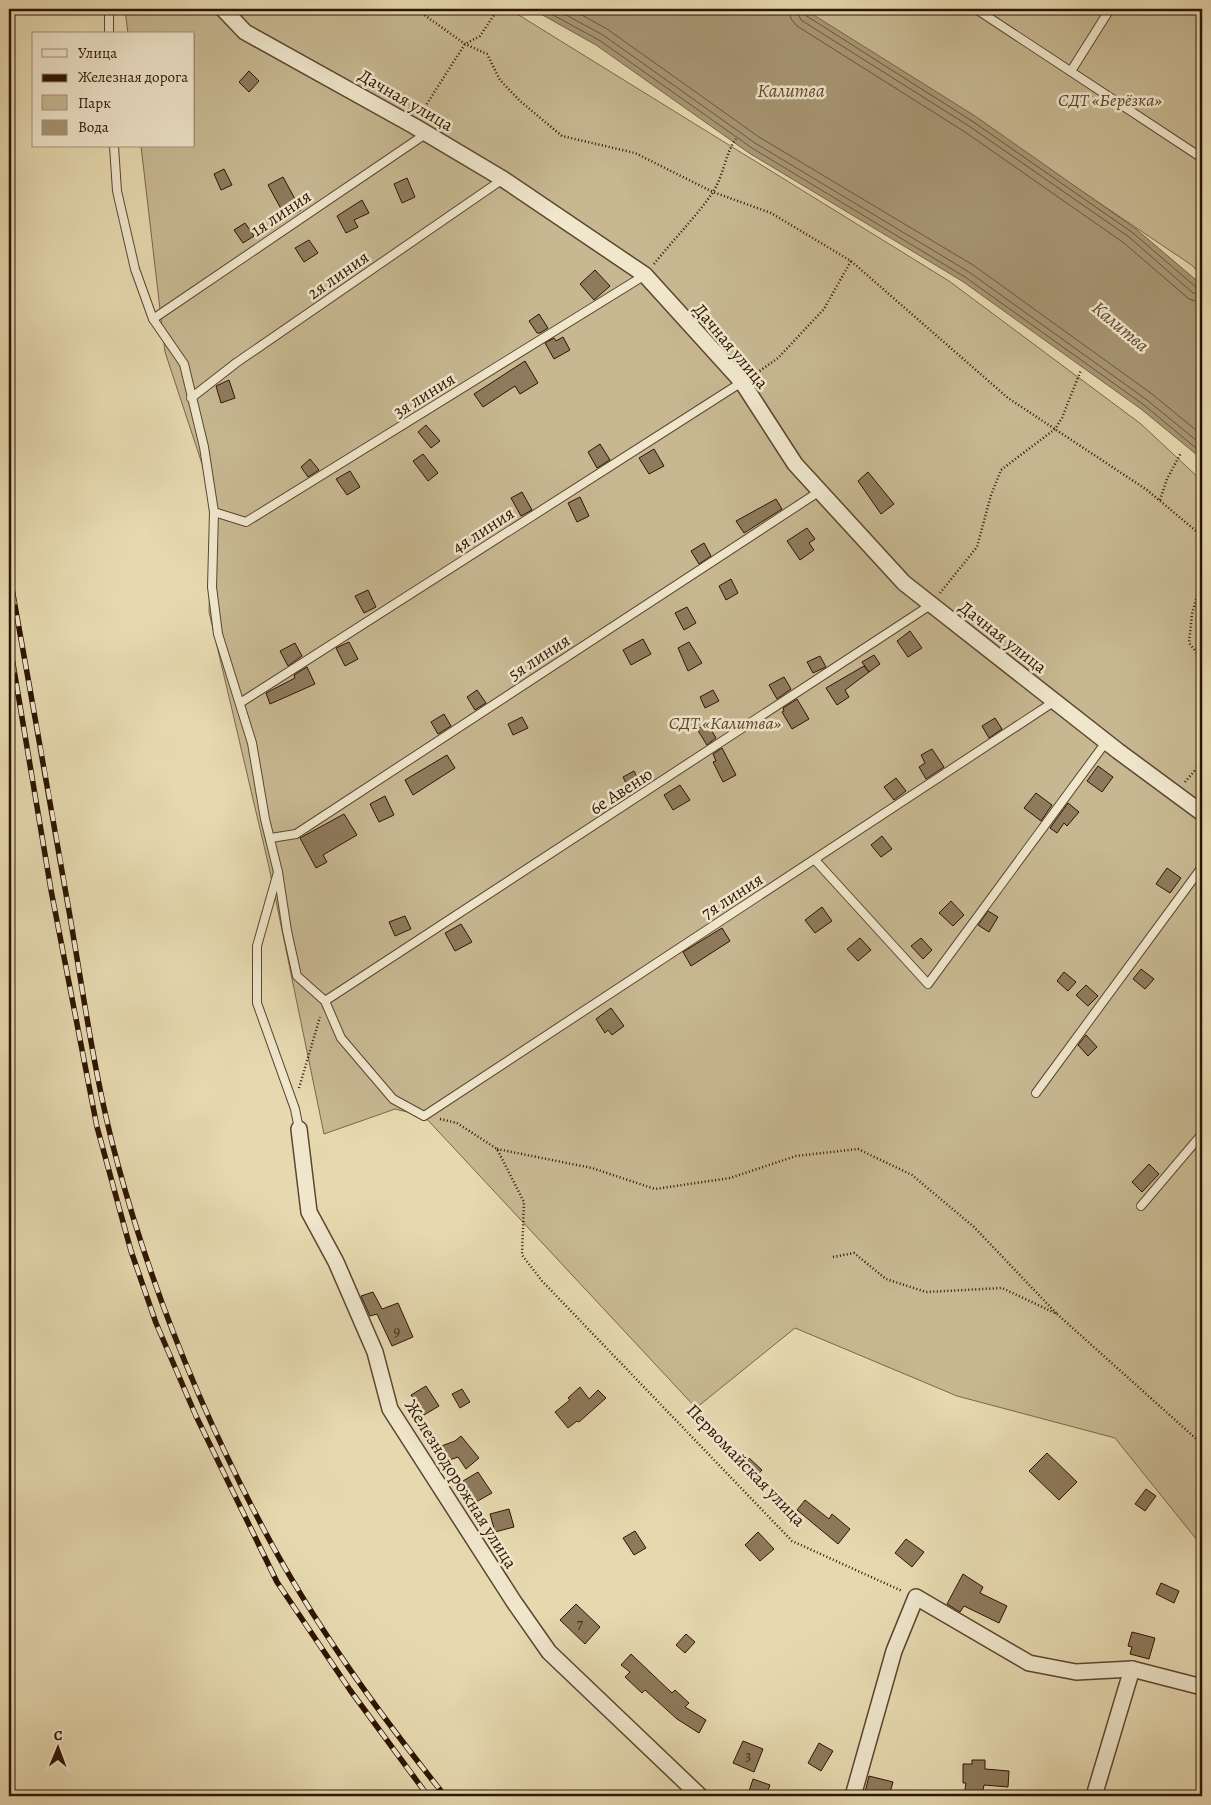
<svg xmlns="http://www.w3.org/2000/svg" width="1211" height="1805" font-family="Alegreya,serif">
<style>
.green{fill:#c7b892;stroke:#7b664a}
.water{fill:#a89675;stroke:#786247}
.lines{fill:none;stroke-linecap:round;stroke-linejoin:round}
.shore{stroke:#6c553c;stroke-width:1}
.building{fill:#8e7a5c;stroke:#2f1402}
.service-casing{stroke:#5d452e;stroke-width:10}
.minor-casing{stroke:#5d452e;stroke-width:18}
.path{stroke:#2f1402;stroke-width:2.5;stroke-dasharray:1 2.5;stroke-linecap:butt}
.service{stroke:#efe6cc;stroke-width:8}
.minor{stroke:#efe6cc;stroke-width:15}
.rail-casing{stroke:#2f1402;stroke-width:5.5}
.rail{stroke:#efe6cc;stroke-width:4;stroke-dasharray:11;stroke-linecap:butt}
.labels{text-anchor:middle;stroke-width:5;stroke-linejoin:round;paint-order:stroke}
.number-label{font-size:15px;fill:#472e18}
.street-label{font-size:18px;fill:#2f1402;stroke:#efe6cc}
.park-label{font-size:18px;font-style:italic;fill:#5d452d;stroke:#efe6cc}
.water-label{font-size:19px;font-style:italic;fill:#5f4830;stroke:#efe6cc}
</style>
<rect width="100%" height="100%" fill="#e6d9b0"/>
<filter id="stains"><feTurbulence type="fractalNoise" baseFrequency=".004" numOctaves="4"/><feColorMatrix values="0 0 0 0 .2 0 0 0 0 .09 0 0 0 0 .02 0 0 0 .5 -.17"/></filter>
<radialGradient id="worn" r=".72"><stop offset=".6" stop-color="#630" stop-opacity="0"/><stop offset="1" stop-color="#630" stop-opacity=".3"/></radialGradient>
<!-- green -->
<g class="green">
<path d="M125 9H509L949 281 1141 424 1202 481V1543L1197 1540 1115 1438 957 1396 795 1328 696 1408 424 1116 395 1109 324 1134 269 867 209 612 212 494 165 352 141 146H194V34H128Z"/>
<path d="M788 9H1202V278L1193 266 1003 138Z"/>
</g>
<!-- water -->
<path class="water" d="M532 9H804L975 116 1136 229 1202 285V459L1141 409 962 281 749 153 596 45Z"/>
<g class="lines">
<!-- shore -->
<g class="shore">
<path d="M542 9 599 40 752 148 965 277 1144 405 1202 453"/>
<path d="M555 9 603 35 755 143 969 272 1147 400 1202 445"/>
<path d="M571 9 607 29 759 137 973 265 1152 394 1202 435"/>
<path d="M789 9 791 19 797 26 965 132 1124 243 1189 299 1202 303"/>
<path d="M796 9 801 20 969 126 1129 237 1193 293 1202 295"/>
<path d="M802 9 805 15 972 121 1133 233 1197 288 1202 289"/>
</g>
</g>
<!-- building -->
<g class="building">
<path d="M249 71 259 81 249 92 239 82Z"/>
<path d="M224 169 232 185 221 190 214 174Z"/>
<path d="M283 177 301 210 286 218 268 185Z"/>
<path d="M407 178 415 197 402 203 394 184Z"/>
<path d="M362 200 369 213 354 220 358 227 346 233 337 216Z"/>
<path d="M245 223 254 236 243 243 234 230Z"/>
<path d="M309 240 318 253 304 262 295 248Z"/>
<path d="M595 270 610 286 594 300 580 284Z"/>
<path d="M539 314 548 328 540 333H537L529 321Z"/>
<path d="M563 337 570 350 554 359 545 343 554 338 556 341Z"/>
<path d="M525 361 538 383 520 394 515 386 483 407 474 394Z"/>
<path d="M229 380 235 398 221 403 216 386Z"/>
<path d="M426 425 440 441 431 448 418 432Z"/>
<path d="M600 444 610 460 597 468 588 452Z"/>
<path d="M654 449 664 466 649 474 639 458Z"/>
<path d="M423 454 438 473 428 481 413 461Z"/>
<path d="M310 459 319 470 308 477 301 467Z"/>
<path d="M350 471 360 487 347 495 336 479Z"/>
<path d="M868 472 894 504 881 514 858 481Z"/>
<path d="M522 492 532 510 521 516 511 498Z"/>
<path d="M580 497 589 516 577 522 568 503Z"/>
<path d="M776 499 782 509 744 533 736 521Z"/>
<path d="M807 528 815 539 809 543 814 550 800 560 787 541Z"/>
<path d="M704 543 711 556 699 564 691 551Z"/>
<path d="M731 579 738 593 726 600 719 586Z"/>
<path d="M368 590 376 607 364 613 355 596Z"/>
<path d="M687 607 696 623 684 630 675 613Z"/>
<path d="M910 631 922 648 908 657 897 641Z"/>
<path d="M643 639 651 654 631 665 623 650Z"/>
<path d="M349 642 358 659 345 666 336 648Z"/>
<path d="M689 642 702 663 688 671 678 648Z"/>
<path d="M295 643 302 656 288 666 280 651Z"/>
<path d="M874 655 880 664 869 672 862 662Z"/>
<path d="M820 656 826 667 813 673 807 662Z"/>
<path d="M864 666 869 672 845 690 849 697 837 705 826 688Z"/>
<path d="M307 667 315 684 270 704 266 693 295 678 294 675Z"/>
<path d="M784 677 791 689 777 699 769 685Z"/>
<path d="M477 690 486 703 475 710 467 697Z"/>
<path d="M713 690 719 701 705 708 700 697Z"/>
<path d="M797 699 809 719 792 729 782 712 784 711 783 708Z"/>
<path d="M444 714 451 726 438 734 431 722Z"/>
<path d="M522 717 528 728 513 735 508 724Z"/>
<path d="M995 718 1002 729 989 738 982 726Z"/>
<path d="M707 723 716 738 707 745 697 729Z"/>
<path d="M722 748 736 775 723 782 713 762 716 761 713 754Z"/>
<path d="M932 749 944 767 926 779 919 767 925 763 921 755Z"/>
<path d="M447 755 455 768 413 795 405 780Z"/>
<path d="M1098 766 1113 777 1102 792 1087 781Z"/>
<path d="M634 771 642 787 631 793 623 777Z"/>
<path d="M896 778 906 791 894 800 884 787Z"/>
<path d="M680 785 690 800 673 810 664 795Z"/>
<path d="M1036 793 1052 805 1041 821 1024 808Z"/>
<path d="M385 796 394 815 379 822 370 804Z"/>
<path d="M1068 803 1079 812 1067 826 1064 823 1057 833 1050 828Z"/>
<path d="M344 814 357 835 323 855 327 862 316 868 300 838Z"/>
<path d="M882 836 892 849 881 857 871 845Z"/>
<path d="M1167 868 1181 878 1170 893 1156 884Z"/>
<path d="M951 901 964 915 953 926 939 913Z"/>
<path d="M822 907 832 921 815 933 805 920Z"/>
<path d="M988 911 998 917 989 932 978 925Z"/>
<path d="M405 916 411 929 395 936 389 922Z"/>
<path d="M461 924 472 942 455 951 445 933Z"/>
<path d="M722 928 730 941 691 966 683 952Z"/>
<path d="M860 938 871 950 858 961 847 949Z"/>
<path d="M921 938 932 950 923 959 911 946Z"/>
<path d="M1141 969 1154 979 1145 989 1133 979Z"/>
<path d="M1064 972 1076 982 1068 991 1057 981Z"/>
<path d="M1086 985 1098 996 1088 1006 1076 995Z"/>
<path d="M611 1008 624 1026 612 1035 608 1030 605 1033 596 1019Z"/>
<path d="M1086 1035 1097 1047 1088 1056 1078 1045Z"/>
<path d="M1149 1164 1159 1174 1142 1192 1132 1182Z"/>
<path d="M373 1292 382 1309 398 1303 413 1337 392 1346 377 1314 370 1316 361 1296Z"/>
<path d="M426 1386 439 1406 424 1415 411 1395Z"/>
<path d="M580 1387 589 1399 598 1390 606 1398 579 1422 577 1421 568 1428 555 1412 570 1400 568 1398Z"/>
<path d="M462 1389 470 1402 460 1408 452 1394Z"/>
<path d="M461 1436 479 1458 466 1469 458 1457 441 1463 436 1448 455 1441Z"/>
<path d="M1047 1453 1077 1482 1059 1500 1029 1471Z"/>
<path d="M749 1458 762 1470 752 1481 739 1469Z"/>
<path d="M478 1472 492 1493 476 1502 463 1481Z"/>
<path d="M1146 1489 1156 1496 1145 1511 1135 1504Z"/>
<path d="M805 1500 829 1519 832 1514 850 1529 838 1544 797 1510Z"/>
<path d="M509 1509 514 1527 495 1532 490 1514Z"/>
<path d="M635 1531 646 1548 634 1555 623 1538Z"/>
<path d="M758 1532 774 1549 760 1561 745 1545Z"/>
<path d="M906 1539 924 1552 912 1567 895 1553Z"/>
<path d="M963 1574 983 1587 980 1593 1007 1606 999 1623 964 1606 960 1612 947 1604Z"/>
<path d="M1161 1583 1179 1591 1174 1603 1156 1594Z"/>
<path d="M576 1604 600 1627 585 1644 560 1620Z"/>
<path d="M1132 1632 1155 1638 1149 1659 1130 1654 1132 1647 1128 1646Z"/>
<path d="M686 1634 695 1642 685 1653 676 1645Z"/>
<path d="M631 1654 672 1693 675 1690 689 1703 685 1707 706 1720 699 1733 677 1719 645 1690 642 1693 625 1677 630 1672 621 1665Z"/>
<path d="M743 1741 763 1749 754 1772 733 1763Z"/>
<path d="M819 1743 833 1751 821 1771 808 1763Z"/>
<path d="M972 1760H985V1769L1009 1771 1008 1787 984 1785 982 1796H964L966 1783H963V1764H972Z"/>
<path d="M869 1776 893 1782 889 1796H864Z"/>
<path d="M753 1779 770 1785 766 1796 748 1794Z"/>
</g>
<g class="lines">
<defs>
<g id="service">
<path d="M109 9V34"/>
<path d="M976 9 1202 158"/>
<path d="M1071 71 1110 9"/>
<path d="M114 146 117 191 135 269 153 319 184 364 204 447 214 512 212 587 218 634 252 743 265 819 278 872 257 946V1003L295 1109 299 1129"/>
<path d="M153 319 427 133"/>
<path d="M191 398 236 363 503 179"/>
<path d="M214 512 246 522 645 275"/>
<path d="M240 703 742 382"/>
<path d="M271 838 296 834 820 491"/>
<path d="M815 860 928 984 1106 742"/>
<path d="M278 872 287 931 297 976 325 1001 341 1038 393 1099 424 1116 1055 701"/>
<path d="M325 1001 932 604"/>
<path d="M1036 1093 1202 867"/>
<path d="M1141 1206 1202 1134"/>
</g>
<g id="minor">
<path d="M223 9 245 32 414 126 503 179 645 275 742 382 795 464 904 583 1118 751 1202 813"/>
<path d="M299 1129 309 1212 336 1262 375 1352 390 1409 514 1602 549 1652 700 1796"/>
<path d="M853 1796 894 1651 916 1597 1029 1663 1076 1672 1132 1669 1202 1687"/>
<path d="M1094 1796 1132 1669"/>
</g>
</defs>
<!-- service casing -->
<use href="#service" class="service-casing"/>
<!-- minor casing -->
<use href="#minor" class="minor-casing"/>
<!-- path -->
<g class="path">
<path d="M416 9 465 44 487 54 500 80 520 101 562 136 635 153 713 192 771 213 851 261 1008 398 1147 490 1202 536"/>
<path d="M421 113 465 44 480 36 498 9"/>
<path d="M654 264C673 240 696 217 713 192 724 175 726 151 736 139"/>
<path d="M754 375 778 358 824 309 851 261"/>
<path d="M1160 500 1167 479 1181 453"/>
<path d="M1202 579 1192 614 1189 643 1202 659"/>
<path d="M940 593 977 547 991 495 1001 470 1055 429 1062 418 1081 370"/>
<path d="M1185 782 1202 762"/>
<path d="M299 1088 320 1017"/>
<path d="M440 1119 457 1123 497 1149 524 1202 522 1255 542 1281 792 1541 902 1591"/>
<path d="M497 1149 592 1168 655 1189 730 1178 796 1156 858 1149 912 1175 974 1227 1057 1314"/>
<path d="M833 1257 854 1253 886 1279 926 1292 1002 1288 1057 1314 1202 1444"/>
</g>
<!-- service -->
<use href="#service" class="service"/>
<!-- minor -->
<use href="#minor" class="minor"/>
<defs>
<g id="rail">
<path d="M9 572C29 685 50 798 69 911 84 996 95 1082 118 1165 152 1290 202 1413 263 1528 313 1623 378 1712 445 1796"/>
<path d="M9 640 51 890 97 1127 131 1251 156 1323 196 1416 277 1582 350 1690 428 1796"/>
</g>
</defs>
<!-- rail casing -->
<use href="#rail" class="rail-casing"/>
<!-- rail -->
<use href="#rail" class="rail"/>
</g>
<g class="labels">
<!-- number labels -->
<g class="number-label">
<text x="397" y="1336">9</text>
<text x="580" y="1629">7</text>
<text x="748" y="1761">3</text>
</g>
<!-- street labels -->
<g class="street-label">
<text transform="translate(406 100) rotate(30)" y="6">Дачная улица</text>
<text transform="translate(281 213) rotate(-34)" y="6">1я линия</text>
<text transform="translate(338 275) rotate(-35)" y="6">2я линия</text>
<text transform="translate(731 346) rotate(50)" y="6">Дачная улица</text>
<text transform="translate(424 395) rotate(-32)" y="6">3я линия</text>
<text transform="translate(483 530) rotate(-33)" y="6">4я линия</text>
<text transform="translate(1003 637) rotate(38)" y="6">Дачная улица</text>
<text transform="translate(539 657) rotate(-33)" y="6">5я линия</text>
<text transform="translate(621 791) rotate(-33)" y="6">6е Авеню</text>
<text transform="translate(732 896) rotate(-33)" y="6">7я линия</text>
<text transform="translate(746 1465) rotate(46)" y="6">Первомайская улица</text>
<text transform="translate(461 1484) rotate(58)" y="6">Железнодорожная улица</text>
</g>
<!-- park labels -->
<g class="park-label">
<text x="1110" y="106">СДТ «Берёзка»</text>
<text x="725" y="729">СДТ «Калитва»</text>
</g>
<!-- water labels -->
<g class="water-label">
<text x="791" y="97">Калитва</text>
<text transform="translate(1121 326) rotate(40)" y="7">Калитва</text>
</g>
</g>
<!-- margin -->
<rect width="1211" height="1805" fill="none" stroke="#e6d9b0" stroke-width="30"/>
<rect x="10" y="10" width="1191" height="1785" fill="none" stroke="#2f1402" stroke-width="2.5"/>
<rect x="15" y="15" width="1181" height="1775" fill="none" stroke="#2f1402"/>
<!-- legend -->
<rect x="32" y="32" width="162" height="115" fill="#efe6cc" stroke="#a2927b"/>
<rect x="42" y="49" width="25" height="8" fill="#efe6cc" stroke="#a2927b"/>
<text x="78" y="58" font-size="15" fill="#2f1402">Улица</text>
<rect x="42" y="74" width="25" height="8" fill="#2f1402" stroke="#a2927b"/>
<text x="78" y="82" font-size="15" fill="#2f1402">Железная дорога</text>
<rect x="42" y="95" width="25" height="15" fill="#c7b892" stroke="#a2927b"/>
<text x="78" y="108" font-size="15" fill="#2f1402">Парк</text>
<rect x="42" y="120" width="25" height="15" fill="#a89675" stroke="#a2927b"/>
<text x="78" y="132" font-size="15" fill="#2f1402">Вода</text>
<!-- north arrow -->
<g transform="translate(58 1748) rotate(1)" stroke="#efe6cc" stroke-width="4" paint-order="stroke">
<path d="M0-4L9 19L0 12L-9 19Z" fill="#2f1402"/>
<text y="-8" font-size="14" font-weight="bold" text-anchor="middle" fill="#2f1402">С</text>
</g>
<rect width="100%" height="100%" filter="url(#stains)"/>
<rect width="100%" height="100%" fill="url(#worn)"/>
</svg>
